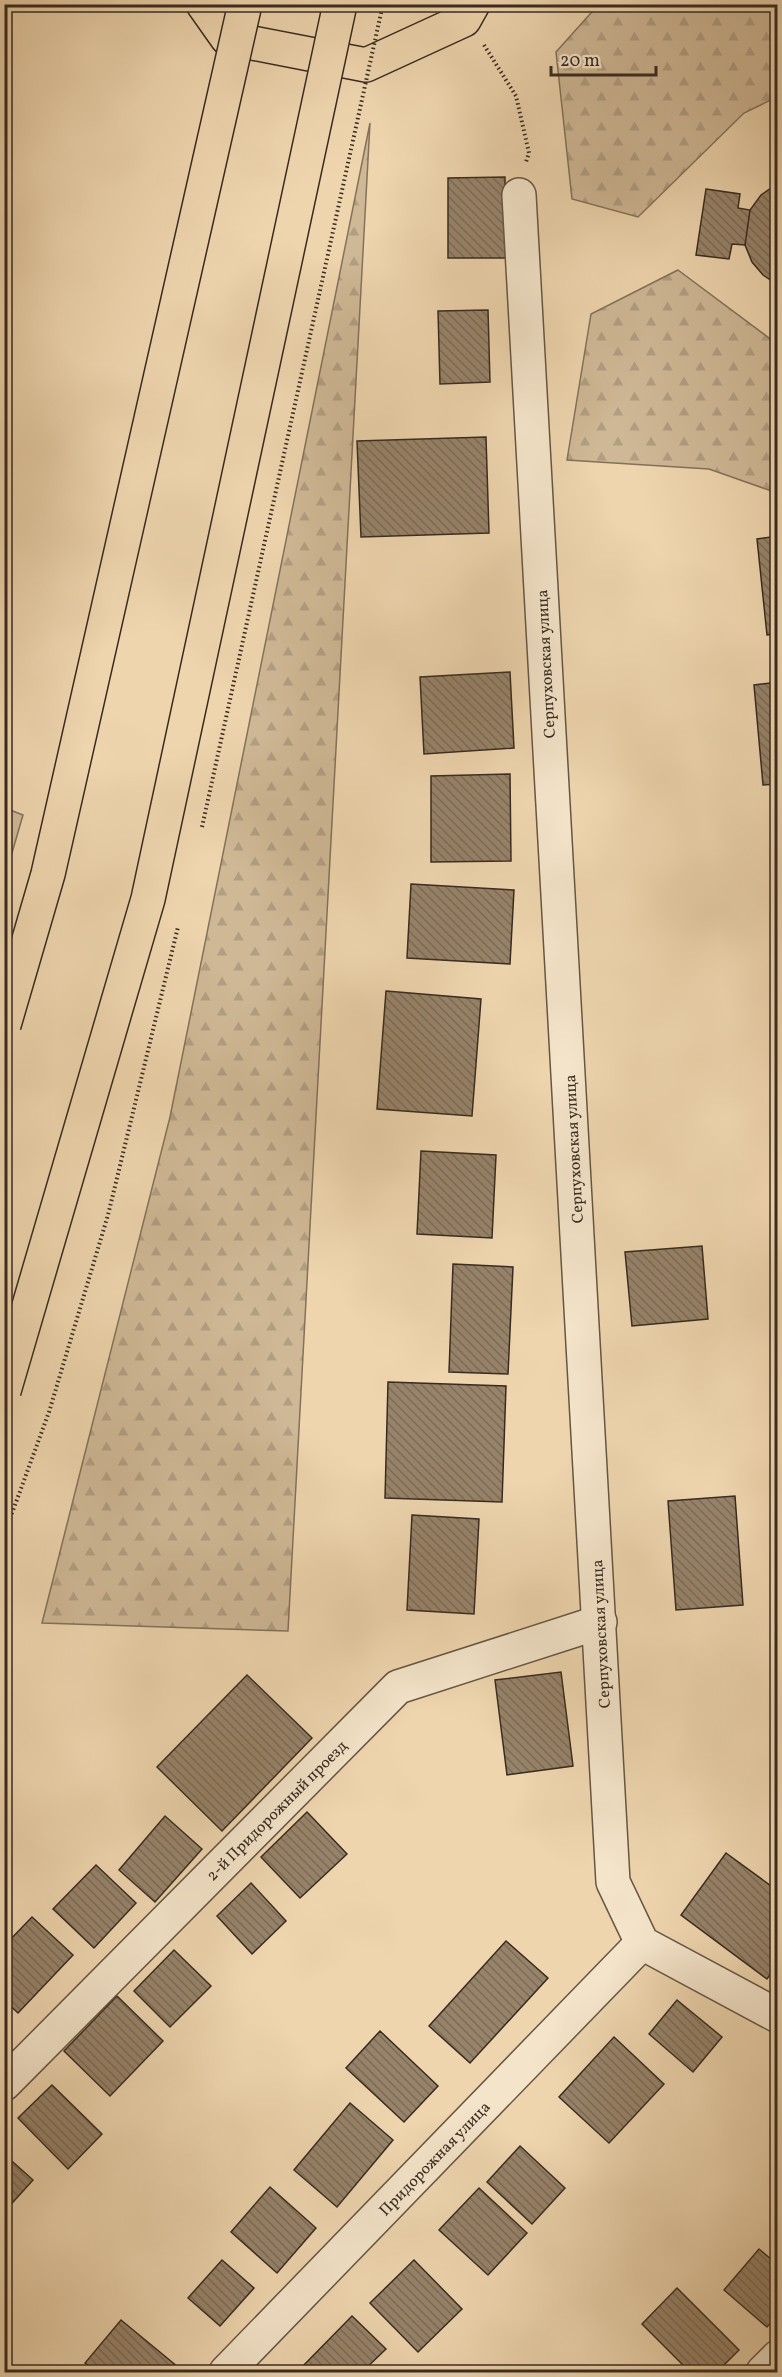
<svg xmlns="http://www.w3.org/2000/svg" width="782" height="2377" font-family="Vollkorn,serif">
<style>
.forest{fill:url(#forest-firs);stroke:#84725b;stroke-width:1.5}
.building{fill:url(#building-back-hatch);stroke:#382b20;stroke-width:1.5}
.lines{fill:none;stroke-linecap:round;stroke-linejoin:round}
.minor-casing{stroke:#665644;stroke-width:36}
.primary-casing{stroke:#382b20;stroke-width:36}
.path{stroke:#382b20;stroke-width:4;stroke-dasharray:1.5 3;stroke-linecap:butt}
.minor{stroke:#f4e4ca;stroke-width:33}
.primary{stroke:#eed5ae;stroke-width:33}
.primary-bridge-casing{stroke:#382b20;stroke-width:36;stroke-linecap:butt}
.path-bridge{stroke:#382b20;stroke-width:4;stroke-dasharray:1.5 3;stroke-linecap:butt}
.primary-bridge{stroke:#eed5ae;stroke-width:33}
.labels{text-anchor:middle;stroke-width:5;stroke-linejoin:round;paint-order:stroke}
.street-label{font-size:16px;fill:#382b20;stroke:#f4e4ca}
</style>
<defs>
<pattern id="forest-firs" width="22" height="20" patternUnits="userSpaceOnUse" patternTransform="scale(1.5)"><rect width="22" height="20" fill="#cfb896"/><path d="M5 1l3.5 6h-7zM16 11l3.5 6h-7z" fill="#b29e81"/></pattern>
<pattern id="building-back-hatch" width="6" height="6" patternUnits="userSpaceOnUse" patternTransform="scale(1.5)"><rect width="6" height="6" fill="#97836a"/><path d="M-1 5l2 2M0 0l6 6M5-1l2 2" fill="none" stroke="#7c6b57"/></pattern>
</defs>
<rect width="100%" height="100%" fill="#eed5ae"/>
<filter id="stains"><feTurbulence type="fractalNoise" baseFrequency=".00333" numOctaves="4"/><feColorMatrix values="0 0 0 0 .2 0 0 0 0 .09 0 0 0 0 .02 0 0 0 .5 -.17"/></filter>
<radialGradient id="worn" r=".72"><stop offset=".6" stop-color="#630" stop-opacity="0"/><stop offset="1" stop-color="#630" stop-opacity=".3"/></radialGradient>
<!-- forest -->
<g class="forest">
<path d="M599 4 777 5V97L744 113 638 217 572 199 556 52Z"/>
<path d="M370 123 288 1631 42 1623 170 1117Z"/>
<path d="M678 270 777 344V493L709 469 567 460 591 314Z"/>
<path d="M5 808 23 815 5 877 4 808Z"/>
</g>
<!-- building -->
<g class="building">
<path d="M505 177 506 258H448V178Z"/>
<path d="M778 183V285L763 275 752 262 745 245 744 228 750 210 761 195Z"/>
<path d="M706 189 740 194 738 208 750 210 745 245 732 244 729 259 696 255Z"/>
<path d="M488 310 490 382 440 384 438 311Z"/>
<path d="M486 437 489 533 361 537 357 441Z"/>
<path d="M778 536V634L767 635 757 539Z"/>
<path d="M510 672 514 748 424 754 420 677Z"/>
<path d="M778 682V784L763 785 754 685Z"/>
<path d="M510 774 511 861 431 862V776Z"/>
<path d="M778 818V853L772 819Z"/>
<path d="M411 884 514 890 510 964 407 958Z"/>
<path d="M386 991 481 999 472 1116 377 1109Z"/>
<path d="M421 1151 496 1155 492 1238 417 1234Z"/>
<path d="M702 1246 708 1319 632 1326 625 1252Z"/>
<path d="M453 1264 513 1267 508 1374 449 1372Z"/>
<path d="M388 1382 506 1386 502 1502 385 1498Z"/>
<path d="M735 1496 743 1605 676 1610 668 1501Z"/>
<path d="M412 1515 479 1519 474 1614 407 1610Z"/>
<path d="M561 1672 573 1766 507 1775 495 1680Z"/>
<path d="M247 1675 312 1738 222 1831 157 1767Z"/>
<path d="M307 1812 347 1854 300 1898 261 1857Z"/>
<path d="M165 1816 202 1849 155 1902 119 1870Z"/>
<path d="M726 1853 778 1891V1964L767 1979 681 1915Z"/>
<path d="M96 1865 136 1903 94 1948 53 1909Z"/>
<path d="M251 1883 286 1921 252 1954 217 1916Z"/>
<path d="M32 1917 73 1955 18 2013 4 2000V1946Z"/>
<path d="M506 1941 548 1978 470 2063 429 2026Z"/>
<path d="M174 1950 211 1986 170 2027 134 1991Z"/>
<path d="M117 1996 163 2041 110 2096 64 2051Z"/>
<path d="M677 2000 722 2037 693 2072 649 2034Z"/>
<path d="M380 2031 438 2086 404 2122 346 2068Z"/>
<path d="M614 2037 664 2084 609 2143 559 2097Z"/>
<path d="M52 2085 102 2134 68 2169 18 2118Z"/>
<path d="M350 2103 393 2140 337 2207 294 2170Z"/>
<path d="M520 2146 565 2188 532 2224 487 2182Z"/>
<path d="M4 2154 33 2180 4 2212Z"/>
<path d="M270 2187 316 2228 277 2273 231 2232Z"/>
<path d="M479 2188 527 2233 488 2275 439 2230Z"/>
<path d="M759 2249 778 2265V2315L767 2327 724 2290Z"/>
<path d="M222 2260 254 2288 220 2326 188 2298Z"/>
<path d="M414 2260 462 2309 418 2352 370 2303Z"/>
<path d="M677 2288 739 2350 717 2372H690L642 2324Z"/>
<path d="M352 2316 386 2349 362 2372H310L303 2366Z"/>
<path d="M121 2320 184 2372H97L85 2363Z"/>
</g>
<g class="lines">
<defs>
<g id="minor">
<path d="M519 195 613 1882 642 1943 778 2016"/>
<path d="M4 2084 398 1687 600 1622"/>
<path d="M226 2372 642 1943"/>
<path d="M763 2372 778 2357"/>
</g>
<path id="primary" d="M203 4 227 38 366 65 464 20 473 4"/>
</defs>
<!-- minor casing -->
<use href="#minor" class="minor-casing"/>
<!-- primary casing -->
<use href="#primary" class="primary-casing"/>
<!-- path -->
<path class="path" d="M484 45 516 96 529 153 526 162"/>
<!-- minor -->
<use href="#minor" class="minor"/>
<!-- primary -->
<use href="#primary" class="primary"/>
<defs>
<g id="primary-bridge">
<path d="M4 1025 48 874 245 4"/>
<path d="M4 1391 148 899 340 4"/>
</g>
</defs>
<!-- primary-bridge casing -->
<use href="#primary-bridge" class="primary-bridge-casing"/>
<!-- path-bridge -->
<g class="path-bridge">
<path d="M202 827 383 4"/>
<path d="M4 1535 49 1412 108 1215 178 927"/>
</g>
<!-- primary-bridge -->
<use href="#primary-bridge" class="primary-bridge"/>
</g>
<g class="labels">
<!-- street labels -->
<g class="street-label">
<text transform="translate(545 664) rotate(-93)" y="6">Серпуховская улица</text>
<text transform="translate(573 1149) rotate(-93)" y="6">Серпуховская улица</text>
<text transform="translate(600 1634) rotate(-93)" y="6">Серпуховская улица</text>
<text transform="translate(276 1810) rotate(-45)" y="6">2-й Придорожный проезд</text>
<text transform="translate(434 2158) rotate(-46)" y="6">Придорожная улица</text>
</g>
</g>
<!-- margin -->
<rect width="782" height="2377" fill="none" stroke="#eed5ae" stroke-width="24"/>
<rect x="6" y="6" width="770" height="2365" fill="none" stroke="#382b20" stroke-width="3"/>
<rect x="12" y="12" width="758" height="2353" fill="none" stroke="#382b20" stroke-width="1.5"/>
<!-- scale -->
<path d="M551 66v9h105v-9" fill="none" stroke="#382b20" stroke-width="3"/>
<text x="560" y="66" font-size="18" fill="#382b20" stroke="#f4e4ca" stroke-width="4.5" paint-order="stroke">20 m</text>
<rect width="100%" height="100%" filter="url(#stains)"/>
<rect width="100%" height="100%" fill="url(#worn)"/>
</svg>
